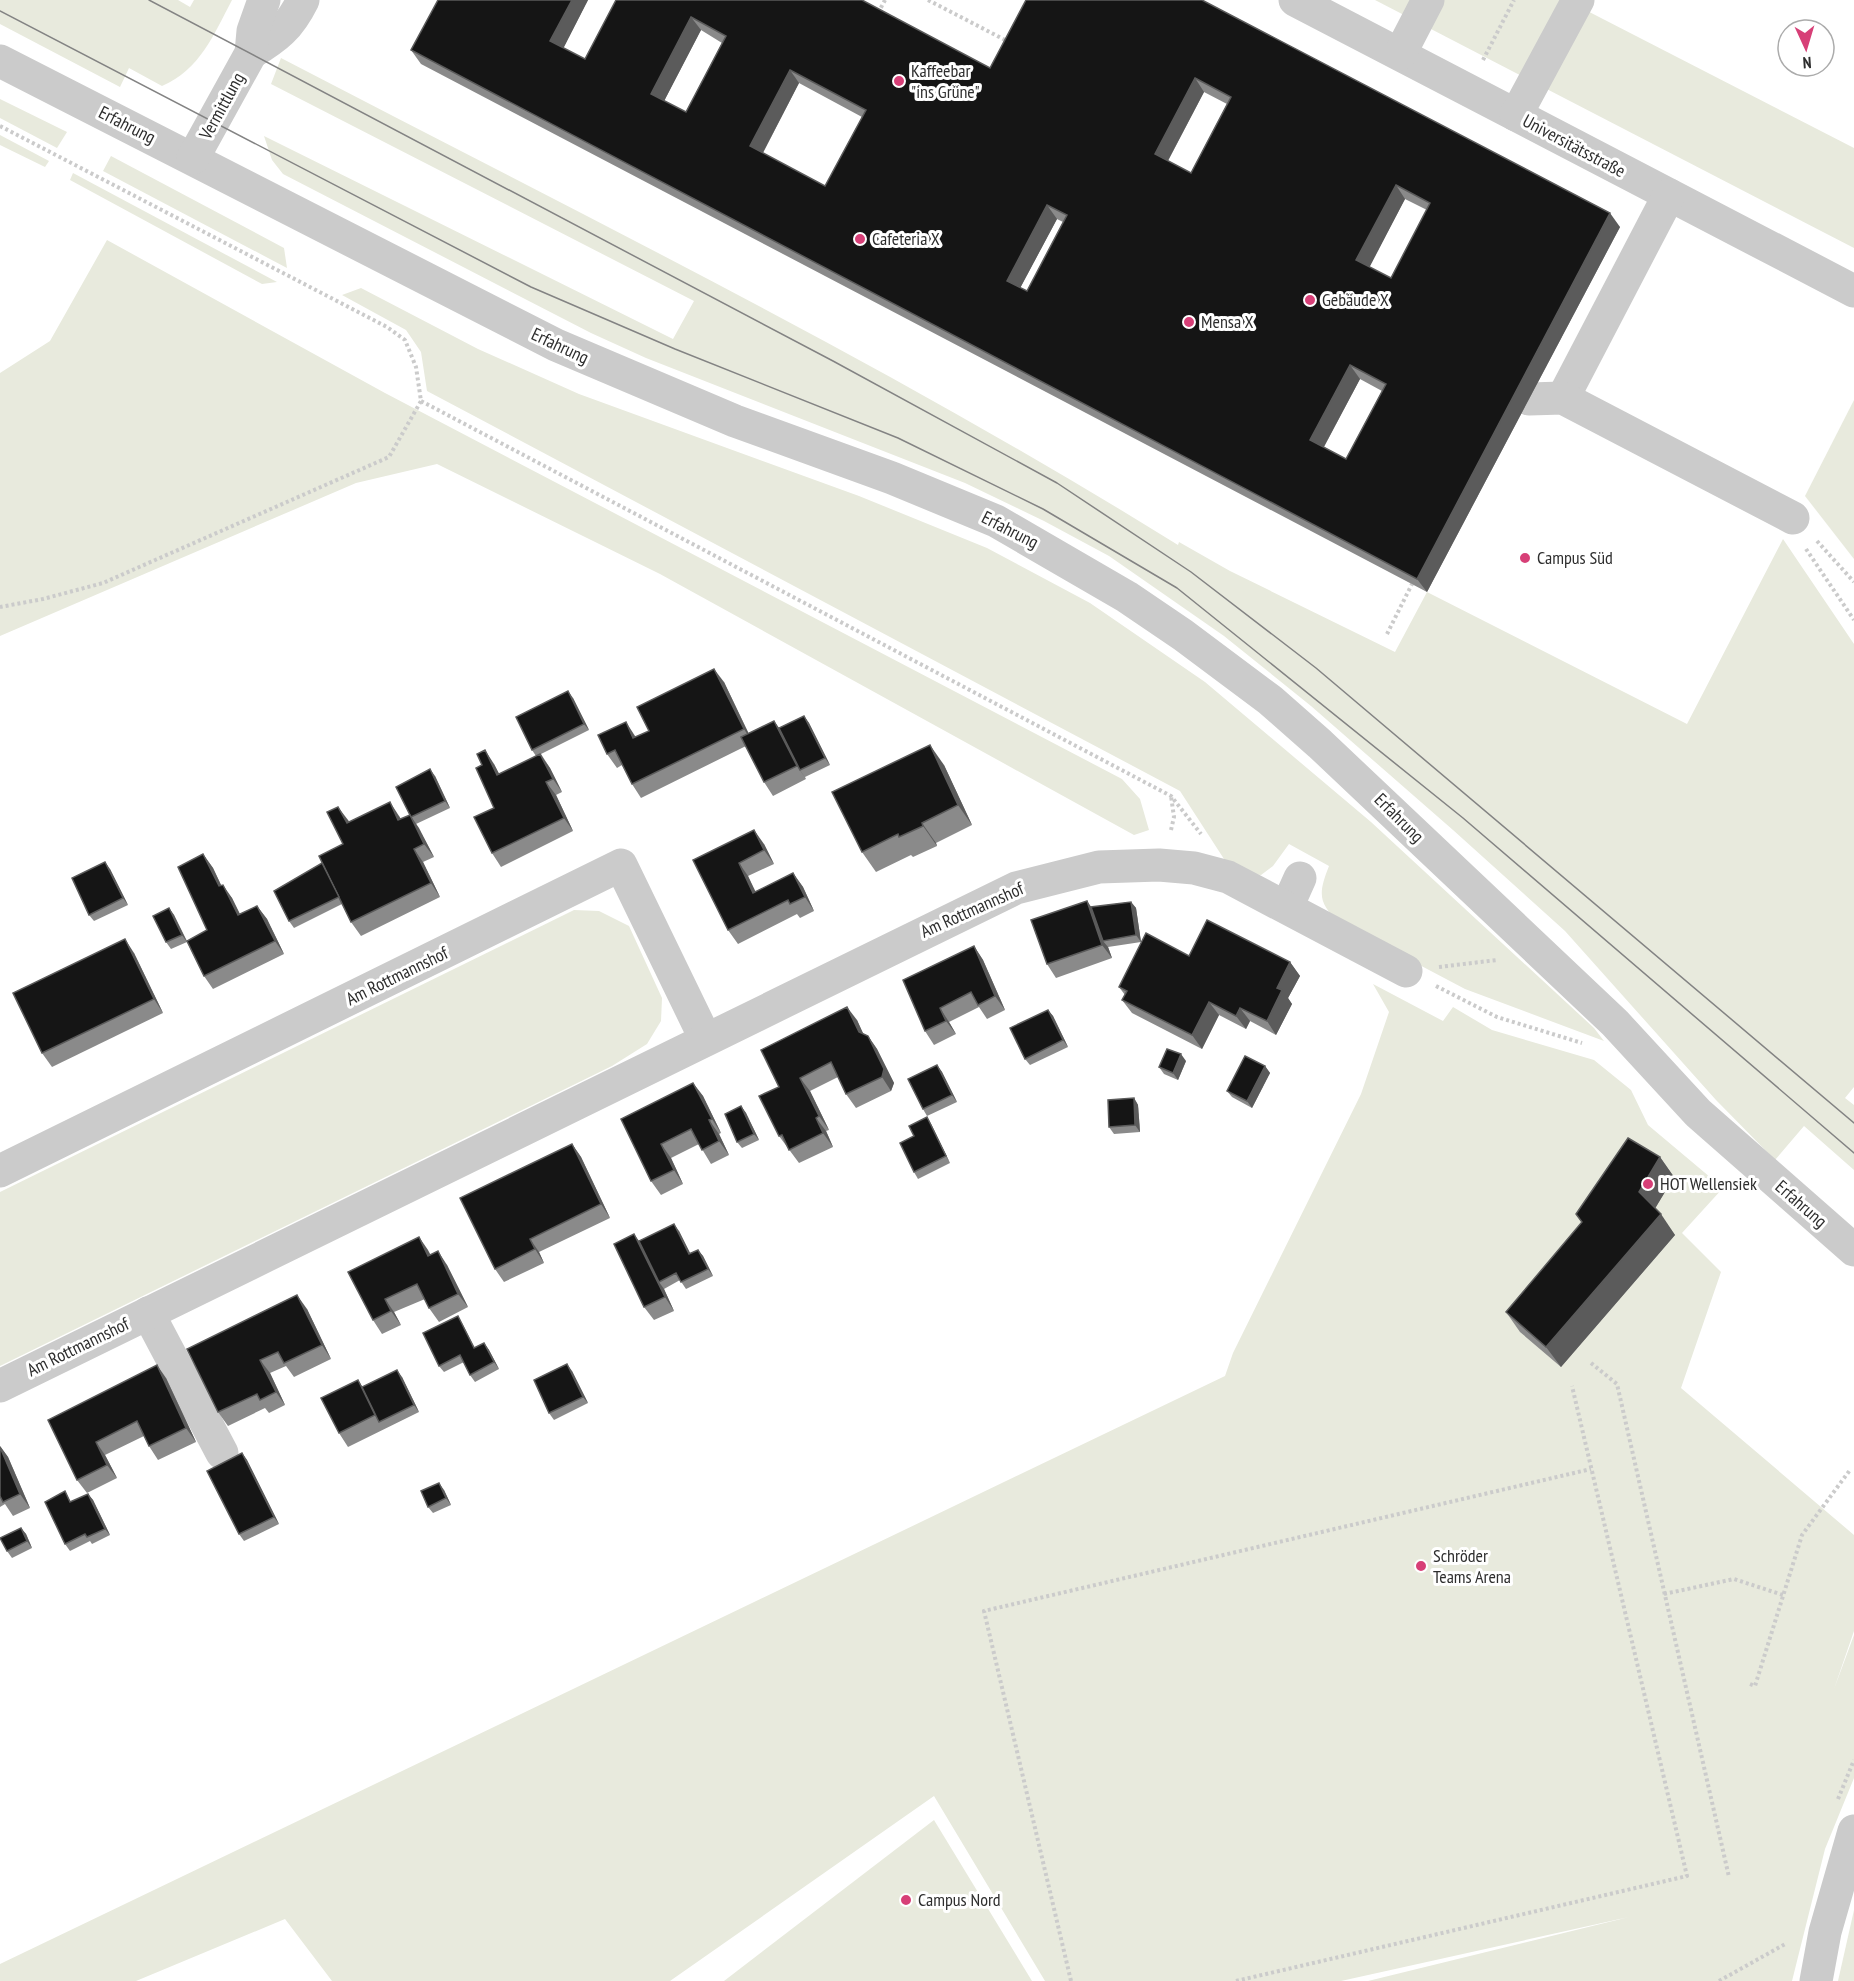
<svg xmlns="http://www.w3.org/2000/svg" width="1854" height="1981" font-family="'PT Sans Narrow',sans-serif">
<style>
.green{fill:#e8eadd}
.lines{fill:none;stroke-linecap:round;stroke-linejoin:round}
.path{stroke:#cbcbcb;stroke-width:4;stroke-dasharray:3 3;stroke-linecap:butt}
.minor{stroke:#cbcbcb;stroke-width:33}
.tram{stroke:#838383;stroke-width:1.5}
.wall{fill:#8a8a8a;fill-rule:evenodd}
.shaded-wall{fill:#5b5b5b}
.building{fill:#151515;stroke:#5b5b5b;stroke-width:1.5;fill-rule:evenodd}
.poi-dot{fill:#d73f77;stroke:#fff;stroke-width:2}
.labels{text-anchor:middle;stroke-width:6;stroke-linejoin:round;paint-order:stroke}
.poi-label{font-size:18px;fill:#2e2e2e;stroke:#fff;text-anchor:start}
.street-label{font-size:18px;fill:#2e2e2e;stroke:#fff}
</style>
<rect width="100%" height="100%" fill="#fff"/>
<!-- green -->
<g class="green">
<path d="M0 0H178L190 7 194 0H232C214 34 200 70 162 86L129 68 120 87 0 24Z"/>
<path d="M1375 0H1566L1854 148V248Z"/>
<path d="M281 58C582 215 889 365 1178 545L1179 542 1230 571 1395 652 1427 592 1687 724 1783 539 1854 644V1087L1845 1098 1854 1105V1170L1804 1126 1775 1160 1716 1100 1565 931 1453 830 1311 706 1224 636 1109 556 1044 521 965 483 646 358 591 333 283 174 272 160 264 136 673 339 694 301 271 84Z"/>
<path d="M0 99 67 132 57 148 0 118Z"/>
<path d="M0 135 49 161 45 167 0 145Z"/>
<path d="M111 156 284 248 287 268 103 171Z"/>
<path d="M73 173 277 282 262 284 70 180Z"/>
<path d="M107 240 385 393 1122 779 1140 799 1149 830 1134 835 660 574 437 464 356 483 0 636V373L50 341Z"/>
<path d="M361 288 478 349 579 394 859 496 987 548 1090 603 1205 682 1371 822 1594 1028 1604 1041 1465 989 1340 923C1318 903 1318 894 1329 866L1289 844 1273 866 1261 875 1242 873 1224 859 1180 791 427 391 421 352 406 330 342 295Z"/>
<path d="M1854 400V559L1805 496Z"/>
<path d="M574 910 599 911 629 926 662 998 661 1021 647 1044 612 1066 0 1366V1192Z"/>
<path d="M1373 984 1443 1021 1453 1007 1492 1030 1594 1060 1631 1090 1648 1125 1723 1188 1682 1233 1721 1272 1681 1388 1854 1535V1631L1834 1689 1854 1635V1778L1825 1849 1792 1981H1368L1629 1917 1341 1981H1045L934 1796 670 1981H332L285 1919 136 1981H0V1964L1225 1376 1233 1353 1361 1094 1389 1012Z"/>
<path d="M934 1820 1032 1981H724Z"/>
<path d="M1854 1910V1981H1838Z"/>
</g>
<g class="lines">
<!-- path -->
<g class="path">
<path d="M928 0 1007 41"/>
<path d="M878 13 885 0"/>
<path d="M1483 60 1514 0"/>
<path d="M0 126 387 327 405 340 416 367 421 401 389 457 103 583 43 599 0 607"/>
<path d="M421 401 1171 796 1201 834"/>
<path d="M1817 541 1854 582"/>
<path d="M1806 549 1854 620"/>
<path d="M1387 634 1412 584"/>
<path d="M1171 830 1174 817 1171 796"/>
<path d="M1439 967 1497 960"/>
<path d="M1436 986 1497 1017 1582 1043"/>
<path d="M1591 1363 1617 1384 1729 1877"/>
<path d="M1664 1594 1734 1579 1783 1595"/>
<path d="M1750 1684 1755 1686 1802 1535 1850 1470"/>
<path d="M1838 1799 1854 1760"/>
<path d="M1071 1981 984 1611 1591 1469"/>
<path d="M1236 1981 1687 1876 1572 1386"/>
<path d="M1719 1981 1787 1943"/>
</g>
<!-- minor -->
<g class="minor">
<path d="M1295 0 1854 291"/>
<path d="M251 53C277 37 289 28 303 0"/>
<path d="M1400 54 1428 0"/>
<path d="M0 61 556 345 735 421 892 478 996 521 1127 597 1183 635 1270 700 1320 744 1615 1023 1698 1113 1854 1250"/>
<path d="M1516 115 1578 0"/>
<path d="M193 158 251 53 253 31 264 0"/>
<path d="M1563 398 1669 195"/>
<path d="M1529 399 1563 398 1793 518"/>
<path d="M1287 907 1300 878"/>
<path d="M0 1171 621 865 705 1038"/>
<path d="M148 1313 222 1453"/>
<path d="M0 1386 1016 888 1099 867 1159 865 1194 868 1228 877 1406 971"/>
<path d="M1816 1981 1825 1932 1854 1831"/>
</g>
<!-- tram -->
<g class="tram">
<path d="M149 0 833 361 1057 483 1191 572 1316 668 1854 1123"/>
<path d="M0 11 531 287 675 349 898 438 1043 509 1177 588 1463 818 1854 1153"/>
</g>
</g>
<!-- wall -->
<g class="wall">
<path d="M438 0H588L563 48 585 59 616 0 990 68 1026 0 1620 227 1427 592 421 64 411 50ZM701 30 722 43 686 112 664 101ZM799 83 862 117 825 186 763 153ZM1204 92 1227 104 1191 173 1168 161ZM1405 199 1427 210 1391 278 1369 267ZM1057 219 1063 222 1027 291 1020 288ZM1360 379 1382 391 1346 459 1324 447Z"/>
<path d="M724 682 749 734 774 721 779 728 804 716 809 723 830 765 805 777 806 779 773 796 764 782 746 746 641 798 632 784 622 765 617 768 607 754 649 731Z"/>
<path d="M573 698 589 730 541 754 550 768 562 792 556 795 573 831 501 867 492 853 494 808V764L499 774 536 756 532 750Z"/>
<path d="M944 765 972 825 936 843 937 846 913 857 911 855 876 872 862 852Z"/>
<path d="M435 776 450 808 416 824 434 857 423 862 440 897 361 936 351 922 342 904 294 928 289 921 322 863 343 844 348 820 349 822 399 816 401 819 410 815Z"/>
<path d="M764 844 774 864 748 876 755 892 793 873 803 887 814 911 800 918 797 914 738 944 728 930 693 860Z"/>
<path d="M203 854 213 868 221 885 232 898 240 914 257 906 267 919 284 954 213 989 204 976 187 942 171 949 166 942 169 908 174 915 187 941 207 930Z"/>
<path d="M110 869 128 905 94 921 89 915Z"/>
<path d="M1087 901 1091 907 1131 902 1136 908 1141 942 1108 947 1112 958 1056 978 1047 964Z"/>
<path d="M974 946 983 960 1005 1010 987 1019 979 1007 949 1022 956 1034 934 1045 925 1031Z"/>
<path d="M134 953 163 1013 52 1067 42 1053Z"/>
<path d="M1189 956 1290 962 1300 976 1288 998 1292 1004 1276 1035 1250 1021 1246 1029 1219 1015 1202 1049 1132 1013 1122 1000 1125 995 1119 987Z"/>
<path d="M1048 1010 1053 1016 1068 1047 1030 1065 1025 1059Z"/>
<path d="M857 1020 863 1034 868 1036 877 1049 894 1083 891 1091 856 1108 846 1094 838 1077 810 1091 829 1130 826 1131 833 1147 799 1163 779 1136V1087Z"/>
<path d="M1186 1061 1178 1080 1164 1074 1159 1067Z"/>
<path d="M937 1065 942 1072 957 1102 927 1116 923 1109Z"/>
<path d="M1265 1066 1270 1073 1252 1108 1232 1097 1227 1091Z"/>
<path d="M693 1083 703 1096 721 1133 719 1134 729 1155 711 1164 699 1144 671 1158 683 1184 661 1195 651 1181 621 1119Z"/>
<path d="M1134 1098 1138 1105 1140 1132 1114 1134 1109 1127Z"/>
<path d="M741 1106 746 1113 759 1140 742 1148 737 1142Z"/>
<path d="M927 1117 931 1124 950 1163 918 1179 914 1172V1136Z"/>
<path d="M572 1144 581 1157 610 1218 539 1252 544 1263 504 1282 495 1269Z"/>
<path d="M1660 1157 1674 1177 1655 1208 1675 1235 1561 1367 1520 1332 1506 1312 1582 1223 1576 1214Z"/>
<path d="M679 1231 690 1253 698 1250 703 1256 713 1276 686 1289 680 1280 664 1289 674 1311 654 1320 644 1307 639 1241Z"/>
<path d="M419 1237 430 1255 447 1265 468 1307 439 1322 429 1308 425 1299 394 1312 401 1325 382 1334 373 1320Z"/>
<path d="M307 1309 331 1359 294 1377 286 1366 270 1373 285 1405 269 1413 265 1408 228 1426 218 1412 187 1349Z"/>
<path d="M458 1316 462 1323 475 1348 484 1343 489 1350 499 1369 475 1382 470 1375 464 1362 444 1372 439 1366Z"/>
<path d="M572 1371 588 1403 554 1420 549 1413Z"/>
<path d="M402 1377 419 1412 348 1447 339 1433 358 1380 362 1387Z"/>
<path d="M166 1378 196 1442 158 1460 149 1446 144 1436 105 1455 117 1478 87 1493 77 1480 48 1420Z"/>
<path d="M0 1446 8 1457 30 1508 13 1516 5 1504 0 1507Z"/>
<path d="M242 1453 247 1460 279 1524 244 1541 239 1534Z"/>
<path d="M444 1490 451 1505 433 1513 428 1507Z"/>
<path d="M65 1491 71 1502 88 1494 93 1500 110 1535 92 1544 90 1541 70 1551 65 1544Z"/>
<path d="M21 1528 26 1534 32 1548 12 1558 7 1551Z"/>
</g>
<!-- shaded-wall -->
<g class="shaded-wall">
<path d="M572 0H588L560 55 550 41Z"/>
<path d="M691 17 701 30 661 107 651 94Z"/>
<path d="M790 70 799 83 759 160 750 146Z"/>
<path d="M1195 78 1204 92 1164 168 1155 154Z"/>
<path d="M1396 185 1405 199 1366 274 1356 260Z"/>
<path d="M1047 205 1057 219 1017 294 1007 281Z"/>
<path d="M1610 213 1620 227 1427 592 1417 579Z"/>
<path d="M1350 365 1360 379 1320 454 1310 440Z"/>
<path d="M714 669 724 682 753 743 744 729Z"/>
<path d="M568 691 573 698 589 730 584 724Z"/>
<path d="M804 716 809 723 830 765 825 758Z"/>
<path d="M774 721 784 735 800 770 806 779 797 766Z"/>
<path d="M626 722 635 736 643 752 633 738Z"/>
<path d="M930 745 944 765 972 825 958 805Z"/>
<path d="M485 750 494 764 507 789 497 775Z"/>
<path d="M540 754 550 768 562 792 553 779Z"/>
<path d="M430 769 435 776 450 808 445 801Z"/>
<path d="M546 782 556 795 573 831 564 818Z"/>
<path d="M390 802 399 816 408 834 398 820Z"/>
<path d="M338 807 348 820 356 837 347 823Z"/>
<path d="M410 815 419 828 434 857 424 844Z"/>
<path d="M922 823 936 843 937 846 923 826Z"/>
<path d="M754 830 764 844 774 864 764 850Z"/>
<path d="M414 849 423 862 440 897 431 883Z"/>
<path d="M203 854 213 868 228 900 219 886Z"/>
<path d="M105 862 110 869 128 905 123 898Z"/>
<path d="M739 863 748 876 763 907 753 893Z"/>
<path d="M793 873 803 887 814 911 805 897Z"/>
<path d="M223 885 232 898 247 929 238 915Z"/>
<path d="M1087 901 1096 914 1103 941 1108 947 1112 958 1102 945Z"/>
<path d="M1131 902 1136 908 1141 942 1136 935Z"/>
<path d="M257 906 267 919 284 954 275 941Z"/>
<path d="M169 908 174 915 187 942 182 935Z"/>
<path d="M125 939 134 953 163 1013 154 999Z"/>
<path d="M974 946 983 960 1005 1010 995 996Z"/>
<path d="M1290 962 1300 976 1288 998 1292 1004 1276 1035 1267 1021 1277 988Z"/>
<path d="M1209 1002 1219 1015 1202 1049 1192 1035Z"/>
<path d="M847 1007 857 1020 869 1046 859 1032Z"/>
<path d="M940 1008 949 1022 956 1034 946 1021Z"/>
<path d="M1240 1008 1250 1021 1246 1029 1236 1016Z"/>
<path d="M1048 1010 1053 1016 1068 1047 1063 1040Z"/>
<path d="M868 1036 877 1049 894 1083 891 1091 882 1077Z"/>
<path d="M1181 1054 1186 1061 1178 1080 1173 1073Z"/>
<path d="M937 1065 942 1072 957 1102 952 1095Z"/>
<path d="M1265 1066 1270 1073 1252 1108 1247 1101Z"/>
<path d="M800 1078 810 1091 829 1130 819 1116Z"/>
<path d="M693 1083 703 1096 721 1133 712 1119Z"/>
<path d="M1134 1098 1138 1105 1140 1132 1135 1125Z"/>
<path d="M741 1106 746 1113 759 1140 754 1134Z"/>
<path d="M927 1117 931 1124 950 1163 946 1156Z"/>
<path d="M816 1118 826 1131 833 1147 823 1133Z"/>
<path d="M709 1120 719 1134 729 1155 719 1141Z"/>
<path d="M572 1144 581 1157 610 1218 601 1204Z"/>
<path d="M661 1144 671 1158 683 1184 674 1170Z"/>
<path d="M1660 1157 1674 1177 1653 1212 1639 1192Z"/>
<path d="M1661 1214 1675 1235 1561 1367 1546 1347Z"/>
<path d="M674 1224 679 1231 694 1261 689 1254Z"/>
<path d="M634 1234 644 1248 659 1282 664 1289 674 1311 665 1297Z"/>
<path d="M419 1237 428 1250 438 1269 428 1256Z"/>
<path d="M530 1239 539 1252 544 1263 535 1249Z"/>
<path d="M698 1250 703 1256 713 1276 708 1269Z"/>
<path d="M438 1251 447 1265 468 1307 458 1294Z"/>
<path d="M297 1295 307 1309 331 1359 322 1345Z"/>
<path d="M385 1299 394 1312 401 1325 391 1311Z"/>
<path d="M484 1343 489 1350 499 1369 494 1362Z"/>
<path d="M260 1360 270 1373 285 1405 276 1392Z"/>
<path d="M567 1364 572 1371 588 1403 583 1397Z"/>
<path d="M157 1365 166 1378 196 1442 186 1428Z"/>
<path d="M397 1370 402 1377 419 1412 414 1405Z"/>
<path d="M358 1380 367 1394 379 1422 375 1415Z"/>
<path d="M96 1442 105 1455 117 1478 107 1465Z"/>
<path d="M0 1446 8 1457 30 1508 20 1494Z"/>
<path d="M242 1453 247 1460 279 1524 274 1517Z"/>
<path d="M439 1483 444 1490 451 1505 446 1498Z"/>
<path d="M88 1494 93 1500 110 1535 105 1529Z"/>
<path d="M21 1528 26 1534 32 1548 27 1541Z"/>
</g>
<!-- building -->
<g class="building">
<path d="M438 0H572L550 41 585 59 616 0H862L990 68 1026 0H1202L1610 213 1417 579 411 50ZM691 17 726 36 686 112 651 94ZM790 70 866 110 825 186 750 146ZM1195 78 1231 97 1191 173 1155 154ZM1396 185 1430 203 1391 278 1356 260ZM1047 205 1067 215 1027 291 1007 281ZM1350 365 1386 384 1346 459 1310 440Z"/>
<path d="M714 669 744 729 632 784 615 750 607 754 598 735 626 722 633 738 649 731 637 707Z"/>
<path d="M568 691 584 724 532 750 516 717Z"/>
<path d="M804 716 825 758 800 770 779 728Z"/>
<path d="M774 721 797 766 764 782 741 737Z"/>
<path d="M930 745 958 805 922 823 923 826 899 837 898 834 862 852 832 792Z"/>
<path d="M485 750 497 775 540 754 553 779 546 782 564 818 492 853 474 817 494 808 476 768 482 765 477 754Z"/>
<path d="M430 769 445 801 411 817 396 787Z"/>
<path d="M390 802 398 820 410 815 424 844 414 849 431 883 351 922 319 856 343 844 327 812 338 807 347 823Z"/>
<path d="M754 830 764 850 739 863 753 893 793 873 805 897 790 904 788 900 728 930 693 860Z"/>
<path d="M203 854 219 886 223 885 238 915 257 906 275 941 204 976 187 941 207 930 178 867Z"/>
<path d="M105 862 123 898 89 915 72 878Z"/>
<path d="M322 863 339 897 289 921 274 891Z"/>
<path d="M1087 901 1102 945 1047 964 1031 920Z"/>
<path d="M1131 902 1136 935 1103 941 1091 907Z"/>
<path d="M169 908 182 935 166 942 153 916Z"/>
<path d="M1207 920 1290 962 1277 988 1282 990 1267 1021 1240 1008 1236 1016 1209 1002 1192 1035 1122 1000 1127 991 1119 987 1146 933 1189 956Z"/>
<path d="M125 939 154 999 42 1053 13 993Z"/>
<path d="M974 946 995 996 978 1005 971 992 940 1008 946 1021 925 1031 903 980Z"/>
<path d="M847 1007 859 1032 868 1036 884 1069 882 1077 846 1094 831 1062 800 1078 819 1116 816 1118 823 1133 789 1150 782 1135 779 1136 759 1096 779 1087 761 1050Z"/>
<path d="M1048 1010 1063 1040 1025 1059 1010 1028Z"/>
<path d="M1167 1049 1181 1054 1173 1073 1159 1067Z"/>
<path d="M1245 1056 1265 1066 1247 1101 1227 1091Z"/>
<path d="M937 1065 952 1095 923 1109 908 1079Z"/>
<path d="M693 1083 712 1119 709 1120 719 1141 702 1150 691 1129 661 1144 674 1170 651 1181 621 1119Z"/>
<path d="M1134 1098 1135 1125 1109 1127 1108 1100Z"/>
<path d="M741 1106 754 1134 737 1142 725 1114Z"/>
<path d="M927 1117 946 1156 914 1172 900 1143 914 1136 909 1126Z"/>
<path d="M1628 1138 1660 1157 1639 1192 1661 1214 1546 1347 1506 1312 1582 1222 1576 1214Z"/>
<path d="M572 1144 601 1204 530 1239 535 1249 495 1269 460 1198Z"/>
<path d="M674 1224 689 1254 698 1250 708 1269 681 1282 676 1273 659 1282 639 1241Z"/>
<path d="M634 1234 665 1297 644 1307 614 1244Z"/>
<path d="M419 1237 428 1256 438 1251 458 1294 429 1308 417 1284 385 1299 391 1311 373 1320 348 1272Z"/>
<path d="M297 1295 322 1345 284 1363 278 1352 260 1360 276 1392 260 1400 257 1394 218 1412 187 1349Z"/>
<path d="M458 1316 474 1348 484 1343 494 1362 470 1375 460 1355 439 1366 423 1333Z"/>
<path d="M567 1364 583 1397 549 1413 534 1380Z"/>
<path d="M157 1365 186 1428 149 1446 137 1421 96 1442 107 1465 77 1480 48 1420Z"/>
<path d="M397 1370 414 1405 379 1422 362 1387Z"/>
<path d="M358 1380 375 1415 339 1433 321 1398Z"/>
<path d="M0 1447 20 1494 3 1502 0 1496Z"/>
<path d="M242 1453 274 1517 239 1534 207 1471Z"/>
<path d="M439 1483 446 1498 428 1507 421 1491Z"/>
<path d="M65 1491 70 1502 88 1494 105 1529 87 1537 85 1534 65 1544 45 1502Z"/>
<path d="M21 1528 27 1541 7 1551 0 1538Z"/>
</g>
<!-- markers -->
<g class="poi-dot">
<circle cx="899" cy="81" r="6"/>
<circle cx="860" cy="239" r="6"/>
<circle cx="1310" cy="300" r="6"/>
<circle cx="1189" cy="322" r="6"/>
<circle cx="1525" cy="558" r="6"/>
<circle cx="1648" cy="1184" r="6"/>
<circle cx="1421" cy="1566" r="6"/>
<circle cx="906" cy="1900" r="6"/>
</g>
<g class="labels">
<!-- poi labels -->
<g class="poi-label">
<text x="911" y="77">Kaffeebar<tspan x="911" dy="21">"ins Grüne"</tspan></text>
<text x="872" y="245">Cafeteria X</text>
<text x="1322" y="306">Gebäude X</text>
<text x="1201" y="328">Mensa X</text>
<text x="1537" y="564">Campus Süd</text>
<text x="1660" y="1190">HOT Wellensiek</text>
<text x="1433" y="1562">Schröder<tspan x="1433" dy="21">Teams Arena</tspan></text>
<text x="918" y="1906">Campus Nord</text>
</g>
<!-- street labels -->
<g class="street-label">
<text transform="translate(222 106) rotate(-61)" y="6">Vermittlung</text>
<text transform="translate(127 125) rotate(27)" y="6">Erfahrung</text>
<text transform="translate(1574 146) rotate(28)" y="6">Universitätsstraße</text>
<text transform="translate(560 346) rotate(25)" y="6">Erfahrung</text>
<text transform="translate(1010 530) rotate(27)" y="6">Erfahrung</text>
<text transform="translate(1399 818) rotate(45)" y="6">Erfahrung</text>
<text transform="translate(972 910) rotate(-24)" y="6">Am Rottmannshof</text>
<text transform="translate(397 976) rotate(-26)" y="6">Am Rottmannshof</text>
<text transform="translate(1801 1204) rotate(41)" y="6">Erfahrung</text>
<text transform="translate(78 1347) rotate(-26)" y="6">Am Rottmannshof</text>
</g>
</g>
<!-- north arrow -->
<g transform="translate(1806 48) rotate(176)"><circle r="28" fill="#ffffff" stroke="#ababab" stroke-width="1.5"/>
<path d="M0-4.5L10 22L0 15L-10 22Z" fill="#d73f77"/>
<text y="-9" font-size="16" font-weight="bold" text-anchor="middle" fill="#2e2e2e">N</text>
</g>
</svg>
